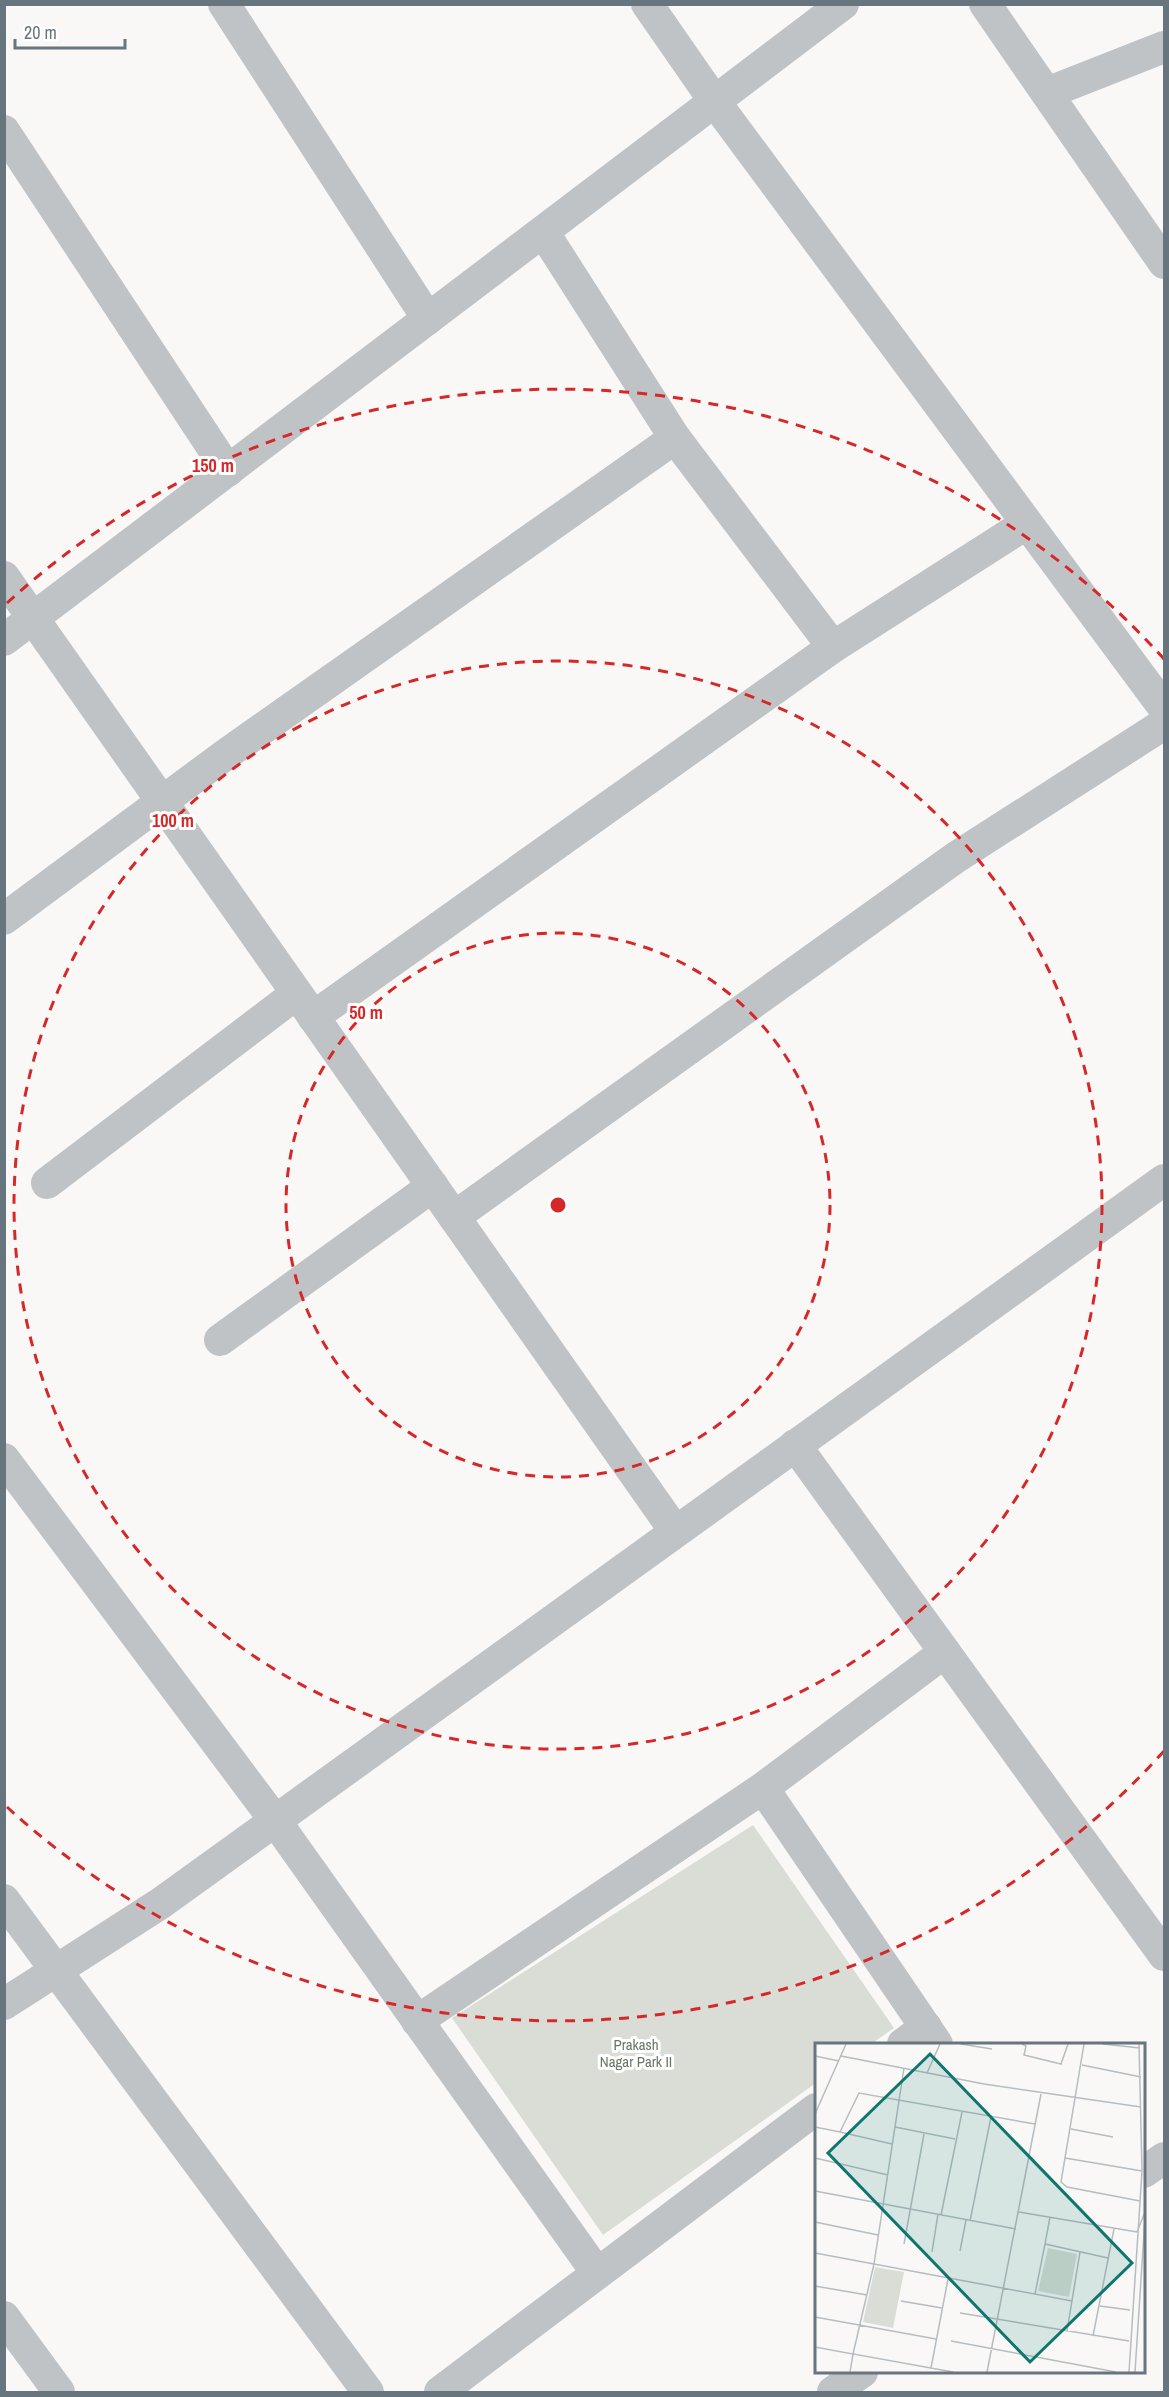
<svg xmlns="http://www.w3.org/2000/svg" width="1169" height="2397" font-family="'Archivo Narrow',sans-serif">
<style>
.green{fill:#d9ddd6}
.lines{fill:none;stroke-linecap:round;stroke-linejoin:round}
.street{stroke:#bfc3c6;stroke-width:32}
.ring{fill:none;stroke:#d62828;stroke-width:3;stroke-dasharray:10 8}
.labels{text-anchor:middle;stroke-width:6;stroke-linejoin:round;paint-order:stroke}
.park-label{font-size:15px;fill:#697766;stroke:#fff}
.inset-road{fill:none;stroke:#b6bcc0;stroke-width:1.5}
.view{fill:#0f766e;fill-opacity:0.15;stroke:#0f766e;stroke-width:3}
.inset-edge{fill:none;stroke:#67757e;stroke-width:3}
.centre{fill:#d62828;stroke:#fff;stroke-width:3}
.ring-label{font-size:18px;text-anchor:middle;font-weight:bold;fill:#d62828;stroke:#fff;stroke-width:6;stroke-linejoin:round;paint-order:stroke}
</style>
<rect width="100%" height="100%" fill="#f9f8f7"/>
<!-- green -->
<path class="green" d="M753 1825 894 2028 871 2044H816V2083L603 2235 452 2018Z"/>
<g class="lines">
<!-- street -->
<g class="street">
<path d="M224 4 428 319"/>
<path d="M647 4 715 102 1164 708"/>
<path d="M985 4 1164 263"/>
<path d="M1047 93 1164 47"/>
<path d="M4 131 228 471"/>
<path d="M544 233 675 438 833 647"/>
<path d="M4 577 675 1531"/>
<path d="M4 640 843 4"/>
<path d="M4 919 225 755 675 438"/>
<path d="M313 1017 833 647 1026 524"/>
<path d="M47 1183 296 994"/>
<path d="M454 1217 955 858 1164 724"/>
<path d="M220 1340 433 1186"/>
<path d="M795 1445 1164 1955"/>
<path d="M4 1459 274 1819 597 2273"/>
<path d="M763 1788 945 1652"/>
<path d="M4 1900 368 2392"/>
<path d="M4 2004 161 1903 1164 1180"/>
<path d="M417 2021 763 1788 937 2044"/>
<path d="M903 2044 926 2027"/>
<path d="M1144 2172 1164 2158"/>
<path d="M4 2317 59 2392"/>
<path d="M440 2392 816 2109"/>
<path d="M833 2392 862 2372"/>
</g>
</g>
<!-- distance rings -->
<g class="ring">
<circle cx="558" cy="1205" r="272"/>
<circle cx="558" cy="1205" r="544"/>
<path d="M1164 1751A816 816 0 0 1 7 1807M7 603A816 816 0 0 1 1164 659"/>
</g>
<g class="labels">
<!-- park labels -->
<g class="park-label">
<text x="636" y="2050">Prakash<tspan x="636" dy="17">Nagar Park II</tspan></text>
</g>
</g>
<!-- overview -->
<g transform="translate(815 2043)">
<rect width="330" height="330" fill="#f9f8f7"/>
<path d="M233 205 262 211 254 254 223 248ZM60 224 89 229 78 285 48 279Z" fill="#d9ddd6"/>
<path class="inset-road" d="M146 1 177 6M207 1 211 3 209 12 246 21 253 1M269 1 246 139 252 144 325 158M288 1 325 5M0 13 24 18M26 13 169 41 326 64M267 22 326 34M89 25 59 221 38 311 138 329M112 30 125 1M0 71 31 1M0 84 25 89 44 50 220 81M80 84 140 96M256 86 298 94M25 89 77 101M0 115 73 132M250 115 327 128M0 148 201 186M204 169 322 189M126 172 147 69M155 178 176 74M0 179 63 192M322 189 330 169M89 201 109 91M230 201 235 174M145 208 151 177M117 209 123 171M0 210 257 258M0 243 52 252M220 251 230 201 293 215M86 258 127 265M285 263 315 267M145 270 314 298M0 274 121 296M252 288 265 209M278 293 299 186M136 298 301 329M0 304 38 311 35 329M116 325 133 236M172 329 226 51M314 329 327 128 324 1M320 329 330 175"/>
<path class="view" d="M115 11 317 220 215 319 13 110Z"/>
<rect width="330" height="330" class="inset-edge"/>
</g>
<circle cx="558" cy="1205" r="9" class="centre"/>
<g class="ring-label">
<text x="213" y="472">150 m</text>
<text x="173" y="827">100 m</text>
<text x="366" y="1019">50 m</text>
</g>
<!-- border -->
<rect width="1169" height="2397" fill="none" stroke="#67757e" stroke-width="12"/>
<!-- scale -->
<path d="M15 39v9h110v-9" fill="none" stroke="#67757e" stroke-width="3"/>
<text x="24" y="39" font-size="18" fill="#67757e" stroke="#ffffff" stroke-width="4.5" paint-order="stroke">20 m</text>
</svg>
